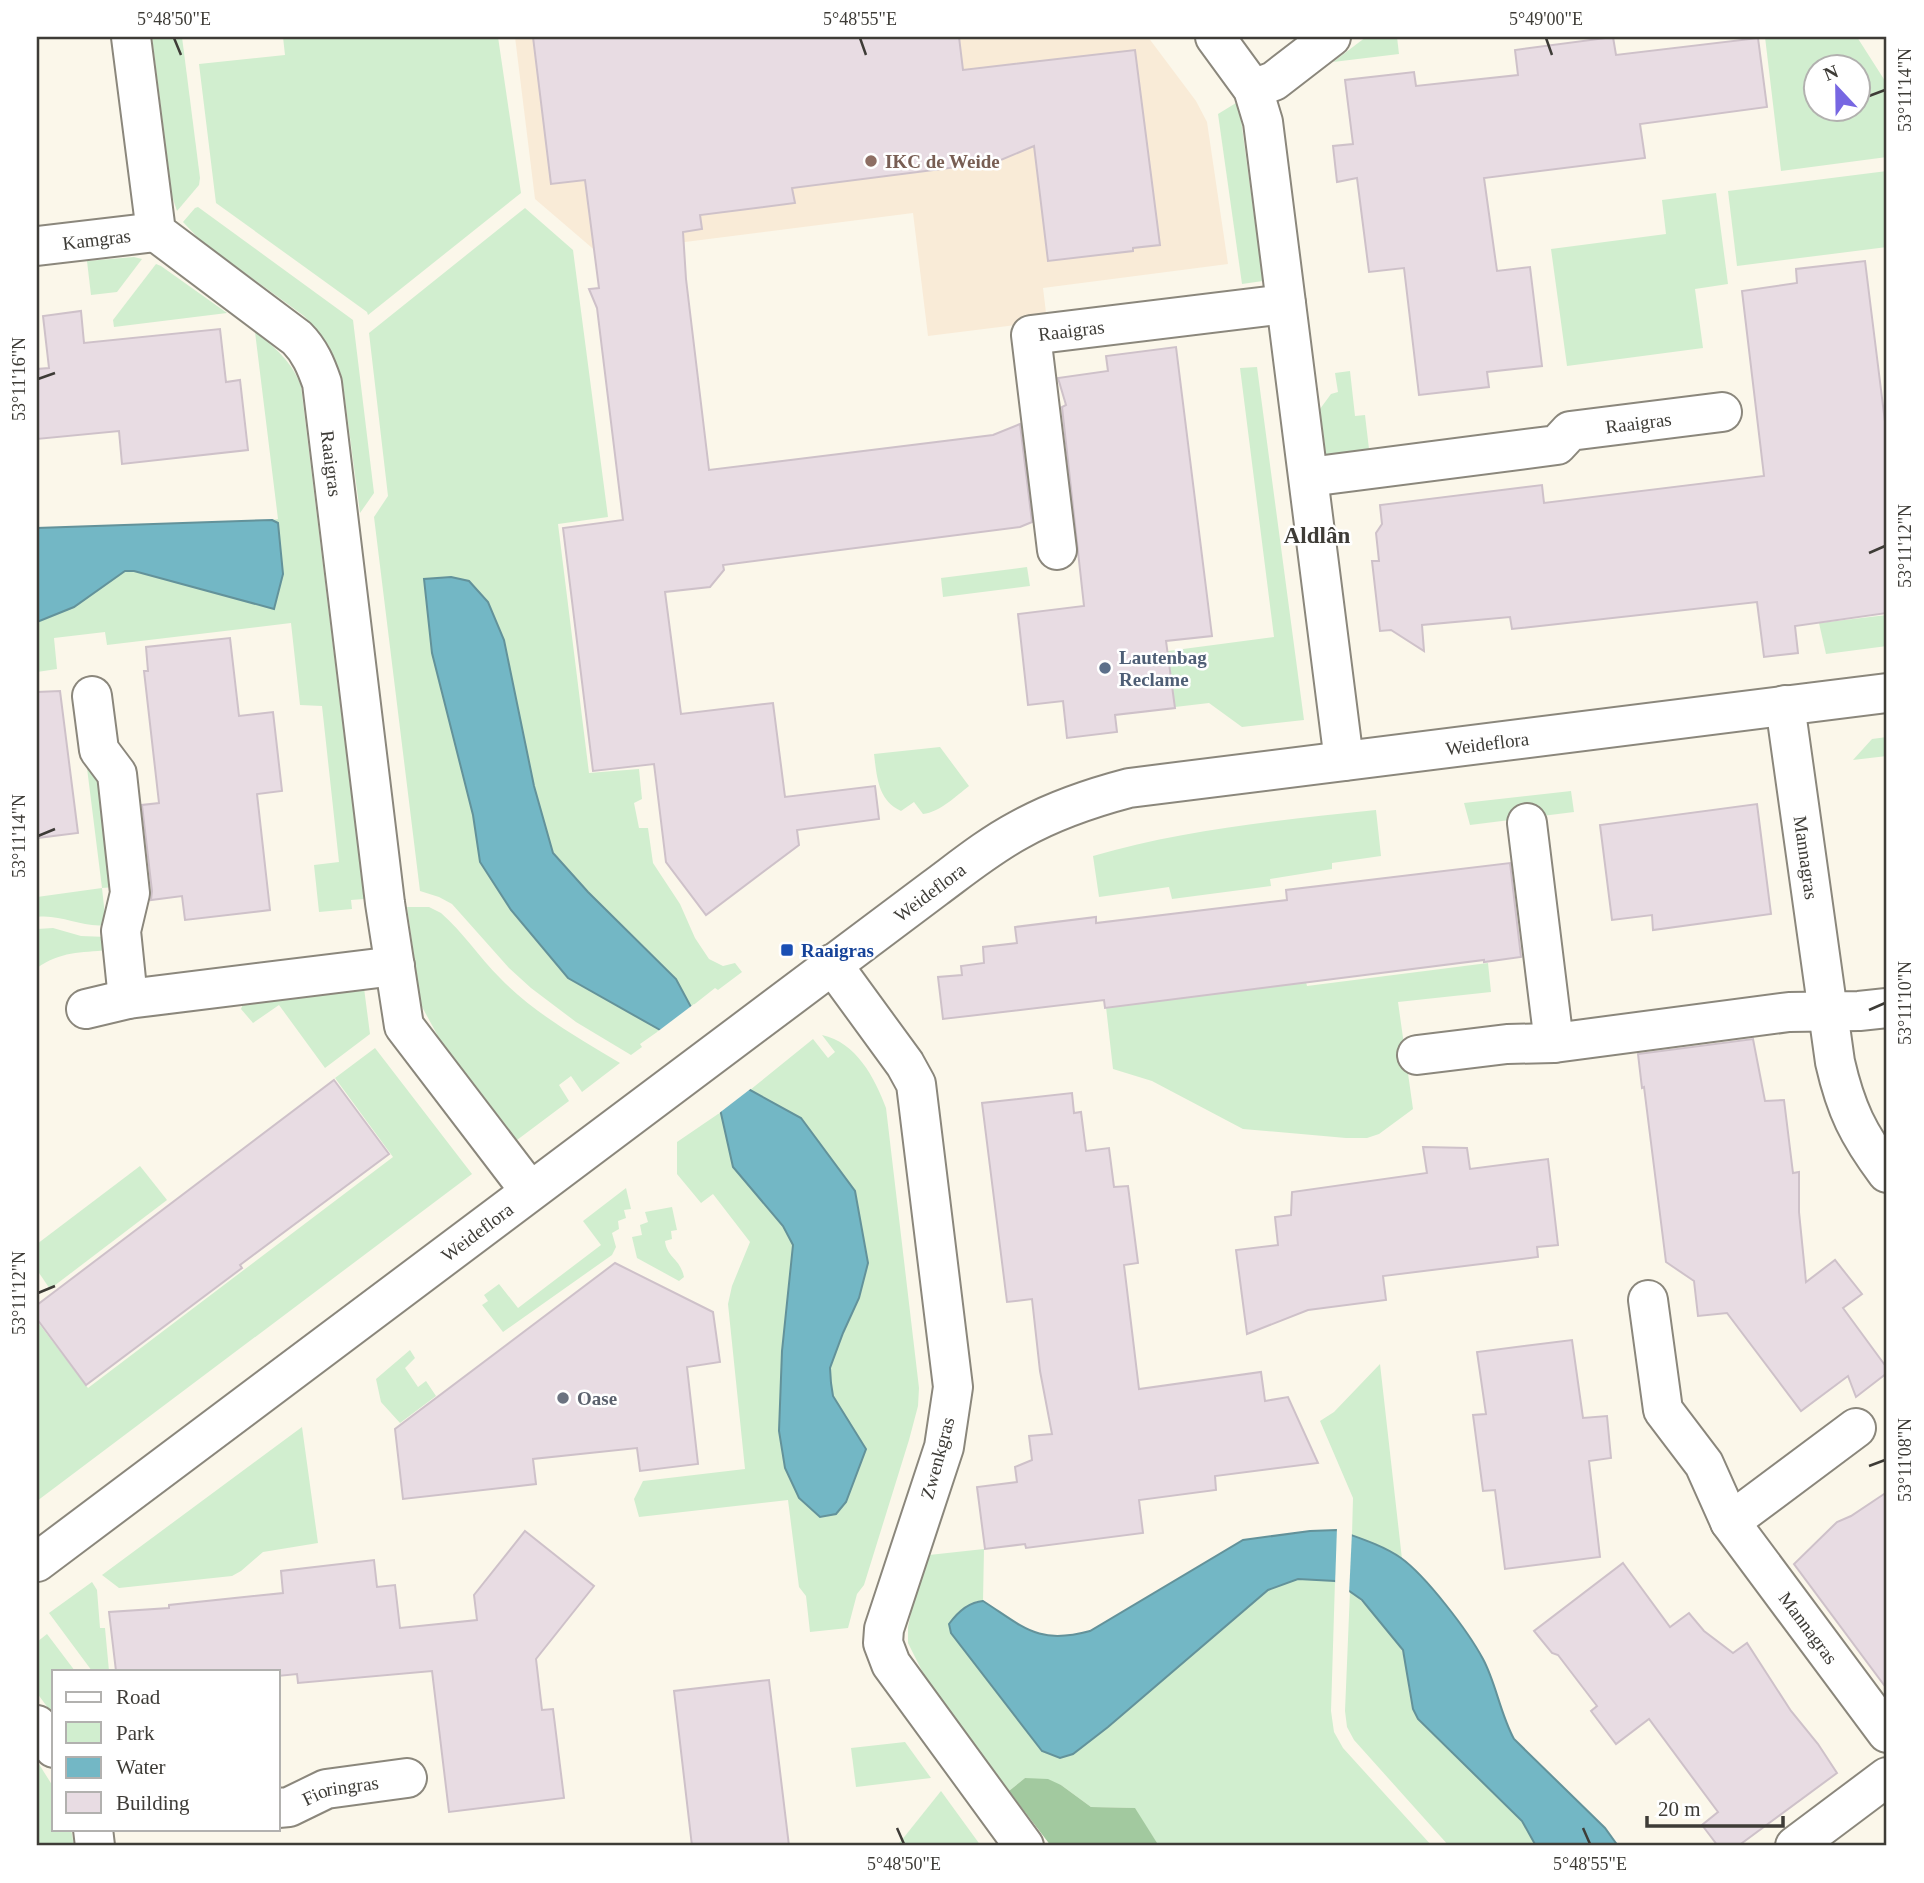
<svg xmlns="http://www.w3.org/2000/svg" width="1924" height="1883" font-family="'Times New Roman',serif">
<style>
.education{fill:#f9ebd7}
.green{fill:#d1eecf;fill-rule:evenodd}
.forest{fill:#a2c99f}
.water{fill:#73b7c5;stroke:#63929a;stroke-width:2}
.pier{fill:#fbf7ea}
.building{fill:#e8dce3;stroke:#cec1c9;stroke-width:2}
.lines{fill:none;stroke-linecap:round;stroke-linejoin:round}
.minor-casing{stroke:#8b877c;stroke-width:42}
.tertiary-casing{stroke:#8b877c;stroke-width:42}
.minor{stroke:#fff;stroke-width:38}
.tertiary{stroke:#fff;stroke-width:38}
.ticks{fill:none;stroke:#3e3c37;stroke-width:2.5}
.education-dot{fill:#8d6e63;stroke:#fff;stroke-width:2.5}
.service-dot{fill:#5c6f8a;stroke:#fff;stroke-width:2.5}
.transit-dot{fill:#1a4fb4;stroke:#fff;stroke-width:2.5}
.worship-dot{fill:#6b7280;stroke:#fff;stroke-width:2.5}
.labels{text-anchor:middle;stroke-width:5;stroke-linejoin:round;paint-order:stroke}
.education-label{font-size:19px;font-weight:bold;fill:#785e54;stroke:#fff;text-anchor:start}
.street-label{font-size:19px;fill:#3e3c37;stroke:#fff}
.service-label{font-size:19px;font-weight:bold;fill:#4e5e75;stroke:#fff;text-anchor:start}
.transit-label{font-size:19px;font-weight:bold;fill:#164399;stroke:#fff;text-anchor:start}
.worship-label{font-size:19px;font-weight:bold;fill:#5b616d;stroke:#fff;text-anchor:start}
.quarter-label{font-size:23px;font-weight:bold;fill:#3e3c37;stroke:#fff}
.neatline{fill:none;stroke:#3e3c37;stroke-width:2.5}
.ticks-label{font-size:18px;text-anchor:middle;fill:#3e3c37}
</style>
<rect width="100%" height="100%" fill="#fbf7ea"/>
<!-- education -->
<path class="education" d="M515 37H1148L1196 101 1207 122 1228 264 1043 288 1047 321 928 336 913 213 598 253 535 199Z"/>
<!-- green -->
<g class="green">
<path d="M152 37H182L200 178 199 185 177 211 172 196Z"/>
<path d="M283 37H498L521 193 368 315 367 312 216 203 199 64 285 55Z"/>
<path d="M1366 37H1397L1399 54 1333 62Z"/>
<path d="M1765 37H1857L1887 84V157L1781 171ZM1815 66H1857V108H1815Z"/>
<path d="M1236 103 1241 120 1263 281 1242 284 1218 114Z"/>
<path d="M1887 171V247L1737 266 1728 191Z"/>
<path d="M1716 193 1728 284 1695 289 1703 348 1567 366 1551 249 1666 234 1662 200Z"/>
<path d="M198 207 353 320 374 493 360 513 342 377 330 348 319 332 304 316 200 240 183 222 195 208Z"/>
<path d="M525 208 573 250 608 517 558 524 589 773 639 769 642 799 634 803 639 828H648L653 863 680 904 695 938 709 959 723 966 735 963 742 972 718 990 715 988 691 1007 676 979 588 892 553 853 534 786 504 640 473 815 481 862 568 978 660 1030 640 1044 642 1047 631 1055 576 1022 531 988 509 968 452 904 439 897 420 891 374 517 388 496 369 333Z"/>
<path d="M134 257 142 259 117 292 91 295 87 261Z"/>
<path d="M156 264 161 266 227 313 114 327 113 320Z"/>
<path d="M255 332C274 346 293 363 301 386L364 899 351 900 352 909 319 912 314 865 339 862 322 706 300 705 291 623 107 645 105 632 54 638 57 669 37 672V622L74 607 125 571H135L274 608 283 574 278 524 272 520 278 519Z"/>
<path d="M1257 367 1304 720 1242 727 1209 703 1175 707 1168 651 1274 637 1240 368Z"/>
<path d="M1350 371 1355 416 1365 415 1369 449 1326 455 1320 409 1331 394 1338 392 1335 373Z"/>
<path d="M1027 567 1030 586 943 597 941 578Z"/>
<path d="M1887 615V646L1826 654 1819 623Z"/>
<path d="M1887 737V756L1853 760 1872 739Z"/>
<path d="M940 747 969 786C956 796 940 812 923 814L914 802 901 811C878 800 877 778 874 754Z"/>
<path d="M94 767 104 782 115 887 102 888 106 925C82 928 61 914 37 917V897L102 888 87 768Z"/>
<path d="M1571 791 1574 812 1470 825 1464 803Z"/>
<path d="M1376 810 1381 856 1332 863V869L1270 879 1271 886 1172 899 1169 887 1099 897 1093 856C1185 829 1281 820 1376 810Z"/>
<path d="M407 907H429L441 913C463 932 479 957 500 978 534 1013 578 1038 620 1063L582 1092 571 1076 559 1085 569 1101 517 1140 439 1038 421 1005Z"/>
<path d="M53 928 81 936 107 937 108 950C80 953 61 951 37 968V929Z"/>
<path d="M1488 963 1491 992 1398 1002 1413 1109 1379 1134 1367 1138H1346L1243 1129 1152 1081 1113 1069 1106 1007 1306 982 1307 986Z"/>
<path d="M364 988 370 1034 325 1068 279 1005 253 1023 241 1009 243 1004Z"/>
<path d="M822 1035C856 1042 875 1078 886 1108L919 1388 918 1406 909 1440 864 1585 857 1594 848 1628 810 1632 806 1596 799 1587 788 1500 639 1517 634 1499 643 1481 745 1469 728 1304 732 1286 750 1242 713 1194 701 1203 677 1174V1142L721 1112 733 1167 783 1226 793 1245 782 1351 799 1498 820 1517 866 1449 833 1396 830 1368 868 1263 855 1191 801 1118 750 1090 813 1039 828 1058 835 1052Z"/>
<path d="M375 1048 472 1174 37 1501V1321L88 1388 393 1157 335 1078Z"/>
<path d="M140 1166 167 1200 50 1289 37 1270V1244Z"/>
<path d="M626 1188 631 1209 624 1210 626 1218 618 1221 619 1229 612 1233 616 1247 612 1255 503 1332 482 1305 488 1301 484 1295 499 1284 518 1308 601 1245 583 1221Z"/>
<path d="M672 1207 677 1230 671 1231 672 1239 665 1241C667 1258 680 1258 684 1277L679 1281 637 1258 632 1237 642 1235 640 1225 648 1222 645 1212Z"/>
<path d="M410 1350 415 1358 405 1368 418 1387 426 1381 436 1396 400 1423 381 1402 376 1379Z"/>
<path d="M1380 1364 1402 1559 1379 1546 1352 1535 1353 1498 1320 1421 1334 1412Z"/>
<path d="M302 1427 318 1543 263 1552 241 1571 232 1576 119 1588 102 1575Z"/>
<path d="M984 1549 983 1601H977L956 1615 1108 1727 1268 1590 1298 1579 1335 1581 1331 1711 1334 1732 1343 1748 1432 1846H1159L1134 1808 1091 1807 1061 1785 1025 1778 1009 1791 924 1675 908 1643V1627L912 1608 929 1555Z"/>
<path d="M92 1582 97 1590 100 1628H105L109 1671H92L49 1613Z"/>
<path d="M1350 1591C1362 1600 1400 1640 1403 1654 1409 1676 1407 1699 1418 1719L1522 1821 1536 1846H1449L1354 1740 1347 1727 1345 1711Z"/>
<path d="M47 1634 75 1671H54V1716L37 1693V1642Z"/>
<path d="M905 1742 931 1778 856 1787 851 1748Z"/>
<path d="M37 1761 54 1788V1829H71L74 1846H37Z"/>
<path d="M941 1791 981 1846H897Z"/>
</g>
<!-- forest -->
<path class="forest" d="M1025 1778 1048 1779 1061 1785 1091 1807 1135 1808 1159 1846H1051L1009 1791Z"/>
<!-- water -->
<g class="water">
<path d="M272 520 278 523 283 574 274 609 134 571H125L74 607 37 622V528Z"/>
<path d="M451 577 469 581 488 602 504 640 534 786 553 853 588 892 676 979 691 1007 750 1090 801 1118 855 1191 868 1263 859 1298 843 1333 830 1368 831 1383 833 1396 866 1449 846 1502 836 1514 820 1517 799 1498 785 1468 779 1431 782 1351 793 1245 783 1226 733 1167 720 1109 660 1030 568 978 511 910 480 862 473 815 432 653 424 579Z"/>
<path d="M1337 1530C1359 1538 1382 1545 1401 1558 1426 1576 1468 1631 1483 1659 1496 1683 1500 1713 1514 1739L1605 1828 1618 1846H1536L1522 1821 1418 1719 1413 1709 1403 1650 1362 1600 1335 1581 1298 1579 1268 1590 1108 1727 1073 1754 1060 1758 1042 1751 951 1633 949 1624C957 1613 969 1602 983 1601 1025 1628 1038 1645 1090 1631L1243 1540 1310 1531Z"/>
</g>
<!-- pier -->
<g class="pier">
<path d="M694 1004 753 1087 718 1114 657 1032Z"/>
<path d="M1337 1527 1352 1532 1349 1595 1335 1586Z"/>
</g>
<!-- building -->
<g class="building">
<path d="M533 37H959L963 70 1135 50 1160 245 1133 248V251L1048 261 1034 146 996 162 792 188 795 203 700 215 702 229 683 232 686 279 709 470 993 435 1020 424 1032 522 1020 527 723 565 724 570 710 587 665 592 681 714 773 703 785 797 875 786 879 819 797 830 799 845 706 915 666 862 654 764 593 771 563 528 623 520 597 308 589 289 599 288 585 180 551 184Z"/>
<path d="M1613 37 1616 55 1758 38 1767 107 1640 124 1645 158 1484 178 1497 271 1530 267 1542 366 1487 372 1489 387 1419 395 1404 268 1369 272 1357 178 1337 182 1333 146 1353 144 1345 80 1414 72 1416 86 1518 75 1515 50Z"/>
<path d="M1865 261 1887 438V613L1795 626 1798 653 1764 657 1757 602 1512 629 1510 617 1422 625 1424 651 1391 630 1380 631 1372 561H1379L1376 533 1382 524 1380 505 1542 485 1544 503 1764 476 1742 291 1797 283 1796 269Z"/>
<path d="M81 311 84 343 220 329 226 382 240 380 248 450 122 464 119 431 37 439V369L49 368 43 316Z"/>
<path d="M1176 347 1212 636 1166 641 1175 708 1115 715 1117 732 1067 738 1063 701 1028 705 1018 614 1084 606 1062 407 1066 405 1058 378 1108 371 1106 356Z"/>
<path d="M230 638 239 716 273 712 282 791 257 794 270 910 185 920 182 896 151 900 152 891 142 805 159 803 144 671H148L146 647Z"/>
<path d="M60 691 78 833 37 838V692Z"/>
<path d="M1757 804 1771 914 1653 930 1652 915 1612 920 1600 825Z"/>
<path d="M1510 863 1521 957 1484 962V960L1105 1008 1104 1000 943 1019 938 977 962 975 961 966 984 963 983 947 1017 943 1015 927 1096 917V923L1287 900 1286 890Z"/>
<path d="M1753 1039 1765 1101 1784 1100 1793 1173 1799 1172V1212L1806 1282 1835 1260 1862 1294 1843 1308 1887 1368V1373L1856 1397 1848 1376 1801 1411 1727 1313 1698 1316 1694 1281 1666 1262 1644 1087 1642 1088 1638 1054Z"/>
<path d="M334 1080 389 1154 240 1265 242 1268 86 1385 37 1319V1305Z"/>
<path d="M1072 1093 1074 1113 1081 1112 1086 1151 1109 1148 1114 1187 1128 1186 1138 1263 1124 1265 1139 1389 1261 1372 1265 1401 1288 1397 1318 1463 1215 1476 1216 1490 1139 1500 1143 1533 1026 1548 1025 1544 985 1549 977 1487 1017 1482 1015 1467 1032 1460 1029 1436 1052 1434 1040 1371 1032 1299 1007 1302 982 1103Z"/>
<path d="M1423 1147 1467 1148 1470 1169 1548 1159 1558 1245 1537 1247 1538 1257 1383 1276 1386 1300 1308 1310 1247 1334 1236 1250 1278 1245 1275 1217 1291 1215 1292 1192 1427 1173Z"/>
<path d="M615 1263 713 1312 720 1362 687 1367 698 1464 640 1471 637 1448 533 1459 536 1484 403 1499 395 1429Z"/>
<path d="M1572 1340 1583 1418 1607 1416 1611 1458 1589 1461 1600 1557 1505 1569 1495 1490 1483 1491 1473 1415 1486 1414 1477 1352Z"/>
<path d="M1887 1492V1689L1794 1564 1837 1522 1851 1516Z"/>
<path d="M525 1531 594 1586 536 1659 542 1710 553 1709 564 1798 449 1812 432 1671 298 1683 297 1674 278 1676V1671H116L109 1612 169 1608V1605L283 1593 281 1571 374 1560 377 1587 395 1585 400 1628 477 1620 474 1595Z"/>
<path d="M1623 1563 1670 1627 1689 1613 1704 1631 1733 1653 1747 1643 1791 1711 1818 1744 1837 1773 1738 1846H1718L1702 1825 1718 1812 1649 1719 1616 1744 1591 1711 1597 1706 1558 1655 1552 1653 1534 1631Z"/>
<path d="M769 1680 789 1846H692L674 1691Z"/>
</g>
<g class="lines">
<defs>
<g id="minor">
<path id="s1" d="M131 37 156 232 297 338C310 351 316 366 322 383L385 903 404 1026 530 1191"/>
<path d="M1215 37 1253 89 1263 122 1344 761"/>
<path d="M1253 89 1274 81 1331 37"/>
<path id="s2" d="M37 246 156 232"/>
<path id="s3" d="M1309 477 1557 445 1570 431 1722 412"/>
<path id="s4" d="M1057 550 1031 335 1286 304"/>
<path d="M92 696 99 750 117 774 130 893 121 931 128 999"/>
<path id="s5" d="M1785 705 1835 1062C1846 1110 1858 1134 1887 1173"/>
<path d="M1527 823 1554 1043"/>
<path d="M832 964 905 1064 916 1084 953 1387 944 1447 884 1629 883 1643 891 1664 1024 1846"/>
<path d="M86 1009 128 999 395 966"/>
<path d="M1417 1055 1507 1044 1554 1043 1789 1012 1859 1011 1887 1008"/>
<path id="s6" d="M1648 1300 1663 1410 1704 1464 1730 1522 1887 1733"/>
<path d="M1730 1522 1856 1428"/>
<path d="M37 1725 54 1748"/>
<path id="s7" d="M278 1808 289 1807 326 1789 407 1778"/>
<path d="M93 1829 95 1846"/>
<path d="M1795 1846 1887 1777"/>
</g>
<g id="tertiary">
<path id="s8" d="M37 1562 935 888C962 868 989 846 1019 830 1053 811 1091 798 1129 788L1887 693"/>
</g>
</defs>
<!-- minor casing -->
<use href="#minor" class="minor-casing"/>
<!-- tertiary casing -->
<use href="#tertiary" class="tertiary-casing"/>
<!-- minor -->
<use href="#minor" class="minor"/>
<!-- tertiary -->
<use href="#tertiary" class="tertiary"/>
</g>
<!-- ticks -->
<path class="ticks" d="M174 38 181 55M860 38 866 55M1546 38 1552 55M1869 96 1885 90M38 379 55 373M1869 553 1885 546M38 836 55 829M1869 1010 1885 1003M38 1293 55 1286M1869 1466 1885 1460M897 1828 904 1844M1583 1828 1590 1844"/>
<!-- markers -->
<circle class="education-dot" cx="871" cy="161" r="7"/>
<circle class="service-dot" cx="1105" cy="668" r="7"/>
<rect class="transit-dot" x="780" y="943" width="14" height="14" rx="3.5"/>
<circle class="worship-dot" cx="563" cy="1398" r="7"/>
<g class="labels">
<!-- education labels -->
<g class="education-label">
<text x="885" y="168">IKC de Weide</text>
</g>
<!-- street labels -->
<g class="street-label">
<text dy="7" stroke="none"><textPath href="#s2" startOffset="60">Kamgras</textPath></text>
<text dy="7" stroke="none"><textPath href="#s4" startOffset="257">Raaigras</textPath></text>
<text dy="7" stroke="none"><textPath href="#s3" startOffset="338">Raaigras</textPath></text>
<text dy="7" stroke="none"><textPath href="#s1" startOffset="506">Raaigras</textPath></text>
<text dy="7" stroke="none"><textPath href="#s8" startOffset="1704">Weideflora</textPath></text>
<text dy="7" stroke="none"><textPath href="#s5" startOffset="154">Mannagras</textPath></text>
<text dy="7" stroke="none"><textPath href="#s8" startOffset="1116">Weideflora</textPath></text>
<text dy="7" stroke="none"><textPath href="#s8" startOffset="550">Weideflora</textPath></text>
<text transform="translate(937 1458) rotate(-75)" y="7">Zwenkgras</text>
<text dy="7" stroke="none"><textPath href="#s6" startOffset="374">Mannagras</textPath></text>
<text dy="7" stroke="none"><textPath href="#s7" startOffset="66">Fioringras</textPath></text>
</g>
<!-- service labels -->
<g class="service-label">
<text x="1119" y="664">Lautenbag<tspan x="1119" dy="22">Reclame</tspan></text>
</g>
<!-- transit labels -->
<g class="transit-label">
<text x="801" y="957">Raaigras</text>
</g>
<!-- worship labels -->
<g class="worship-label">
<text x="577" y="1405">Oase</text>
</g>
<!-- quarter labels -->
<g class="quarter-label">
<text x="1317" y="543">Aldlân</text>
</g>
</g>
<!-- border -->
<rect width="1924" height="1883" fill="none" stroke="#ffffff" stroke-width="77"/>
<!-- legend -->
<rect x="52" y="1670" width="228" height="161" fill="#ffffff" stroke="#b2b1af" stroke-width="2"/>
<rect x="66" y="1692" width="35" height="10" fill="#ffffff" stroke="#b2b1af" stroke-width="2"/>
<text x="116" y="1704" font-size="21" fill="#3e3c37">Road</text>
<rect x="66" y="1722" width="35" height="21" fill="#d1eecf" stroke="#b2b1af" stroke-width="2"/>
<text x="116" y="1740" font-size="21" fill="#3e3c37">Park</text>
<rect x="66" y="1757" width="35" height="21" fill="#73b7c5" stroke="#b2b1af" stroke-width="2"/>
<text x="116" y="1774" font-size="21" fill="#3e3c37">Water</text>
<rect x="66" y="1792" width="35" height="21" fill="#e8dce3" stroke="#b2b1af" stroke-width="2"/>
<text x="116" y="1810" font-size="21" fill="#3e3c37">Building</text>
<!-- north arrow -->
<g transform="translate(1837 88) rotate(338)"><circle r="33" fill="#ffffff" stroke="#b2b1af" stroke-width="2"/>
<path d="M0-5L12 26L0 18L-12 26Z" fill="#7767e2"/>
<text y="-10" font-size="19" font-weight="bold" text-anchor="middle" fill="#3e3c37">N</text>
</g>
<!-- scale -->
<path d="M1647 1816v10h136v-10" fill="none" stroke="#3e3c37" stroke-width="3.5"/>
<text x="1658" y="1816" font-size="21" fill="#3e3c37" stroke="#ffffff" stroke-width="5" paint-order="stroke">20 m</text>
<rect x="38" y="38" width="1847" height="1806" class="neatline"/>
<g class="ticks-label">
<text x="174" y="25">5°48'50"E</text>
<text x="860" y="25">5°48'55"E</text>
<text x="1546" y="25">5°49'00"E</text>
<text transform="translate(1905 90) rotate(-90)" y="6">53°11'14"N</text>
<text transform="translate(19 379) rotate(-90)" y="6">53°11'16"N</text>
<text transform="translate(1905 546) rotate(-90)" y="6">53°11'12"N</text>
<text transform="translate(19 836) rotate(-90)" y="6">53°11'14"N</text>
<text transform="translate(1905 1003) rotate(-90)" y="6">53°11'10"N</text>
<text transform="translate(19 1293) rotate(-90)" y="6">53°11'12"N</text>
<text transform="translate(1905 1460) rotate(-90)" y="6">53°11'08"N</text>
<text x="904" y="1870">5°48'50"E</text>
<text x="1590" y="1870">5°48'55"E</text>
</g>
</svg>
